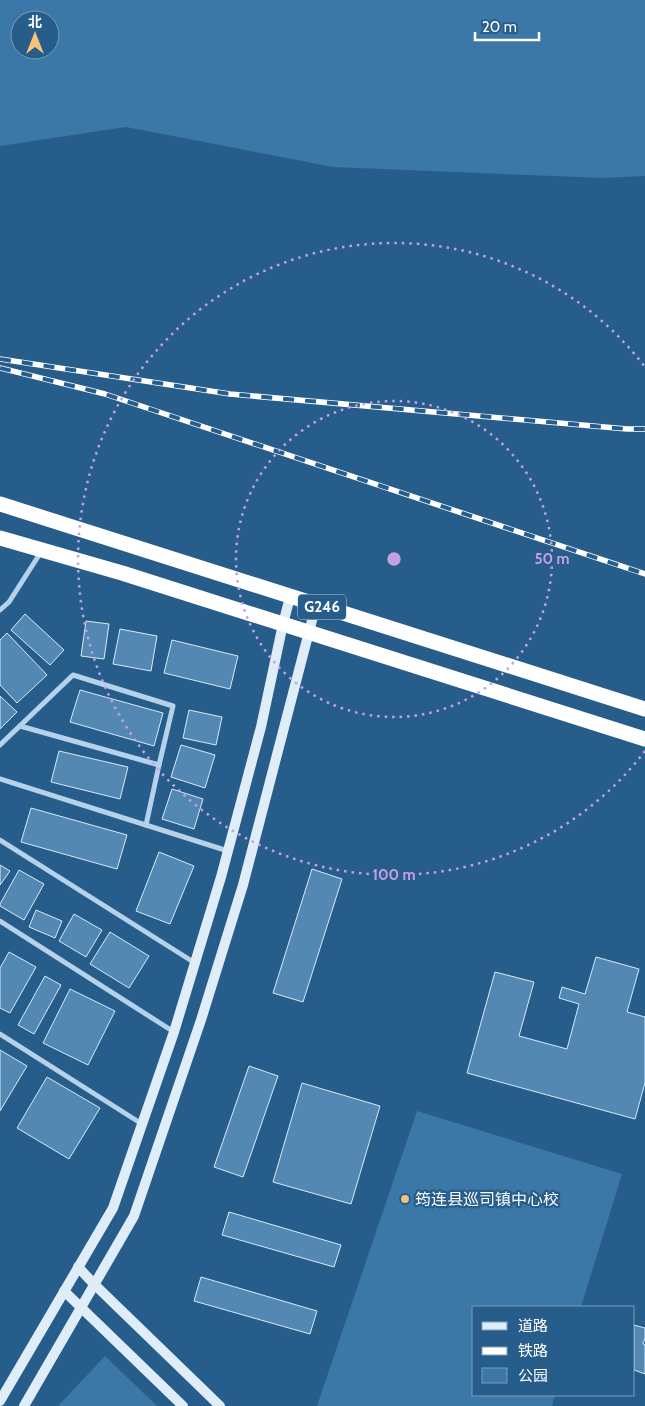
<svg xmlns="http://www.w3.org/2000/svg" width="645" height="1406" font-family="Cabin,'Noto Sans SC',sans-serif">
<style>
.green{fill:#3b77a7;fill-rule:evenodd}
.building{fill:#5388b3;stroke:#d9eaf7}
.lines{fill:none;stroke-linecap:round;stroke-linejoin:round}
.street{stroke:#b5d2ea;stroke-width:5}
.secondary{stroke:#dfedf8;stroke-width:10}
.highway{stroke:#fff;stroke-width:15}
.rail-casing{stroke:#fff;stroke-width:5.5}
.rail{stroke:#275d8b;stroke-width:4;stroke-dasharray:11;stroke-linecap:butt}
.ring{fill:none;stroke:#c4a0e2;stroke-width:2.5;stroke-dasharray:2.5 5}
.poi-dot{fill:#f2c37a;stroke:#275d8b;stroke-width:2}
.labels{text-anchor:middle;stroke-width:4.5;stroke-linejoin:round;paint-order:stroke}
.shield{fill:#275d8b;stroke:#becedc;stroke-width:1}
.shield-label{font-size:15px;font-weight:bold;fill:#fff}
.poi-label{font-size:16px;fill:#fff;stroke:#275d8b;text-anchor:start}
.centre{fill:#c4a0e2;stroke:#275d8b;stroke-width:2.5}
.ring-label{font-size:15px;text-anchor:middle;font-weight:bold;fill:#c4a0e2;stroke:#275d8b;stroke-width:4.5;stroke-linejoin:round;paint-order:stroke}
</style>
<rect width="100%" height="100%" fill="#275d8b"/>
<!-- green -->
<g class="green">
<path d="M0 0H645V176L603 178 333 167 126 127 0 146ZM20 20H50V50H20Z"/>
<path d="M417 1111 622 1174 581 1307H474V1395H555L552 1406H317Z"/>
<path d="M105 1356 157 1406H58Z"/>
</g>
<!-- building -->
<g class="building">
<path d="M25 614 64 650 50 665 11 630Z"/>
<path d="M86 621 109 624 104 659 81 656Z"/>
<path d="M120 629 157 636 151 671 113 664Z"/>
<path d="M7 633 47 675 17 703 0 685V640Z"/>
<path d="M172 640 238 656 230 689 164 673Z"/>
<path d="M80 690 163 713 154 746 70 722Z"/>
<path d="M0 696 17 712 0 729Z"/>
<path d="M189 710 222 717 216 745 183 738Z"/>
<path d="M181 745 215 755 205 788 171 777Z"/>
<path d="M59 751 128 767 120 799 51 782Z"/>
<path d="M172 789 203 799 194 829 162 819Z"/>
<path d="M31 808 127 835 117 869 21 842Z"/>
<path d="M159 852 194 866 170 924 136 911Z"/>
<path d="M0 865 10 871 0 885Z"/>
<path d="M312 869 342 879 303 1002 273 993Z"/>
<path d="M19 870 44 884 24 920 0 906V904Z"/>
<path d="M36 910 62 921 55 938 29 927Z"/>
<path d="M74 914 102 930 86 957 59 941Z"/>
<path d="M110 932 149 956 129 988 90 964Z"/>
<path d="M9 952 36 967 10 1013 0 1008V968Z"/>
<path d="M596 957 639 969 627 1012 645 1017V1083L635 1119 467 1073 495 972 534 982 519 1036 567 1049 579 1004 559 998 562 987 585 994Z"/>
<path d="M45 976 61 985 34 1034 18 1025Z"/>
<path d="M70 989 115 1011 88 1065 43 1043Z"/>
<path d="M0 1050 27 1066 0 1111Z"/>
<path d="M249 1066 278 1076 243 1177 214 1167Z"/>
<path d="M47 1077 100 1108 69 1159 17 1128Z"/>
<path d="M302 1083 380 1106 351 1204 273 1182Z"/>
<path d="M229 1212 341 1245 334 1267 222 1235Z"/>
<path d="M201 1277 317 1311 310 1334 194 1301Z"/>
<path d="M634 1325 645 1328V1338L643 1344 645 1345V1374L634 1370Z"/>
</g>
<g class="lines">
<!-- street -->
<g class="street">
<path d="M0 610 9 602 41 552"/>
<path d="M20 726 159 765"/>
<path d="M0 745 73 675 173 706 159 765 146 825"/>
<path d="M0 779 228 851"/>
<path d="M0 840 195 963"/>
<path d="M0 921 174 1032"/>
<path d="M0 1034 142 1124"/>
</g>
<!-- secondary -->
<g class="secondary">
<path d="M78 1267 94 1284 220 1406"/>
<path d="M64 1291 183 1406"/>
<path d="M0 1401 113 1208 174 1032 221 877 261 727 283 624 290 597"/>
<path d="M24 1406 134 1216 201 1020 243 885 316 605"/>
</g>
<!-- highway -->
<g class="highway">
<path d="M0 504 645 709"/>
<path d="M0 538 122 573 645 739"/>
</g>
<defs>
<g id="rail">
<path d="M0 359 230 394 627 429H645"/>
<path d="M0 368 105 394 645 574"/>
</g>
</defs>
<!-- rail casing -->
<use href="#rail" class="rail-casing"/>
<!-- rail -->
<use href="#rail" class="rail"/>
</g>
<!-- distance rings -->
<g class="ring">
<circle cx="394" cy="559" r="158"/>
<path d="M645 751A316 316 0 1 1 645 367"/>
</g>
<!-- markers -->
<circle class="poi-dot" cx="405" cy="1199" r="5"/>
<g class="labels">
<!-- shield labels -->
<rect class="shield" x="298" y="594.5" width="48" height="25" rx="4"/>
<g class="shield-label">
<text x="322" y="612">G246</text>
</g>
<!-- poi labels -->
<g class="poi-label">
<text x="415" y="1205">筠连县巡司镇中心校</text>
</g>
</g>
<circle cx="394" cy="559" r="8" class="centre"/>
<g class="ring-label">
<text x="552" y="564">50 m</text>
<text x="394" y="880">100 m</text>
</g>
<!-- legend -->
<rect x="472" y="1306" width="162" height="90" fill="#275d8b" stroke="#7d9eb9"/>
<rect x="482" y="1322" width="25" height="8" fill="#dfedf8" stroke="#7d9eb9"/>
<text x="518" y="1331" font-size="15" fill="#ffffff">道路</text>
<rect x="482" y="1347" width="25" height="8" fill="#ffffff" stroke="#7d9eb9"/>
<text x="518" y="1356" font-size="15" fill="#ffffff">铁路</text>
<rect x="482" y="1368" width="25" height="15" fill="#3b77a7" stroke="#7d9eb9"/>
<text x="518" y="1381" font-size="15" fill="#ffffff">公园</text>
<!-- north arrow -->
<g transform="translate(35 35)"><circle r="24" fill="#275d8b" stroke="#7d9eb9"/>
<path d="M0-4L9 19L0 12L-9 19Z" fill="#f2c37a"/>
<text y="-8" font-size="14" font-weight="bold" text-anchor="middle" fill="#ffffff">北</text>
</g>
<!-- scale -->
<path d="M475 32v8h64v-8" fill="none" stroke="#ffffff" stroke-width="2.5"/>
<text x="482" y="32" font-size="15" fill="#ffffff" stroke="#275d8b" stroke-width="4" paint-order="stroke">20 m</text>
</svg>
